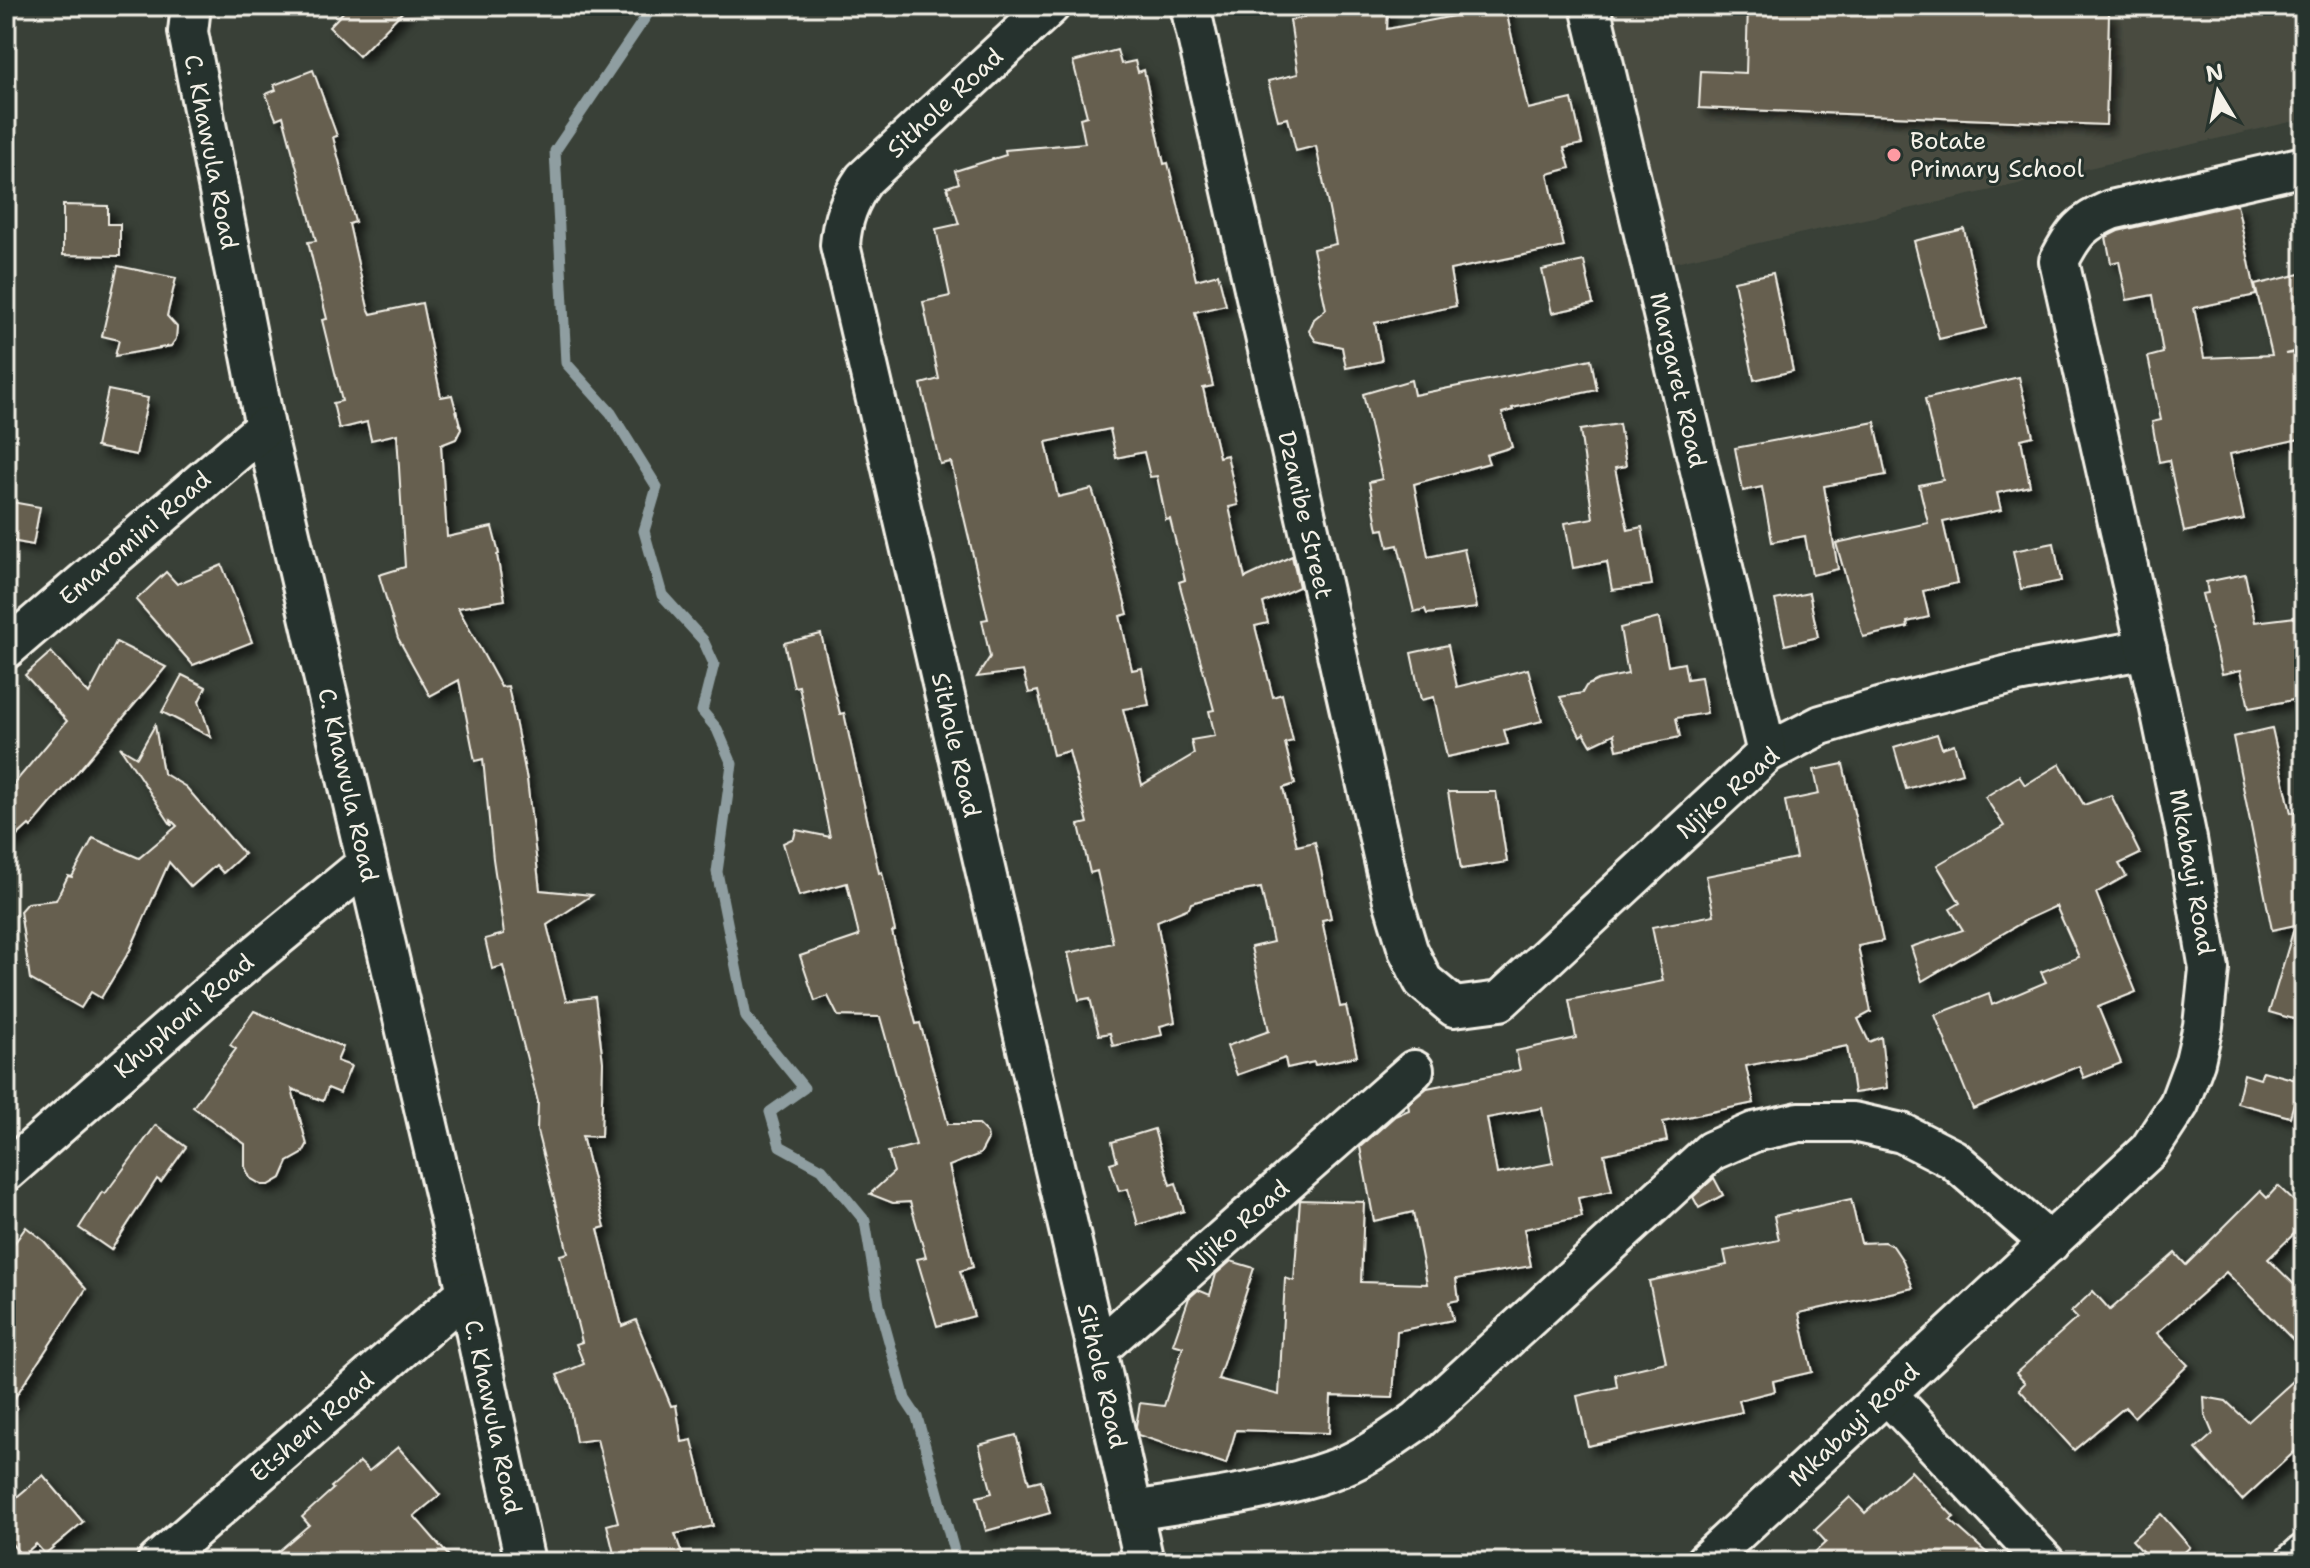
<svg xmlns="http://www.w3.org/2000/svg" width="2310" height="1568" font-family="'Shantell Sans',sans-serif">
<style>
.built{fill:#494c41}
.lines{fill:none;stroke-linecap:round;stroke-linejoin:round}
.stream{stroke:#8f9ea1;stroke-width:11}
.building{fill:#665e4f;stroke:#f4f1e8;stroke-width:2;fill-rule:evenodd;filter:url(#shadow)}
.minor-casing{stroke:#f4f1e8;stroke-width:44}
.minor{stroke:#26332d;stroke-width:38}
.poi-dot{fill:#ff9aa2;stroke:#26332d;stroke-width:3}
.labels{text-anchor:middle;stroke-width:6;stroke-linejoin:round;paint-order:stroke}
.street-label{font-size:24px;fill:#f4f1e8;stroke:#26332d}
.poi-label{font-size:24px;fill:#f4f1e8;stroke:#26332d;text-anchor:start}
</style>
<defs>
<filter id="shadow"><feDropShadow dx="7" dy="7" stdDeviation="4" flood-color="#0009"/></filter>
</defs>
<rect width="100%" height="100%" fill="#394037"/>
<filter id="ink" filterUnits="userSpaceOnUse"><feTurbulence type="fractalNoise" baseFrequency=".0125" numOctaves="2"/><feDisplacementMap in="SourceGraphic" scale="16" xChannelSelector="R" yChannelSelector="G"/><feConvolveMatrix kernelMatrix="1 2 1 2 8 2 1 2 1" color-interpolation-filters="sRGB"/></filter>
<g filter="url(#ink)">
<!-- built -->
<path class="built" d="M1608 6H2304V119L1662 265Z"/>
<g class="lines">
<!-- stream -->
<path class="stream" d="M653 6 555 151 566 363 611 413 657 487 644 531 662 595 703 640 714 664 702 711 717 729 732 764 717 872 746 1017 804 1088 770 1112 780 1146 822 1169 865 1221 879 1305 905 1399 917 1417 957 1562"/>
</g>
<!-- building -->
<g class="building">
<path d="M349 6H408L359 56 329 27Z"/>
<path d="M1302 6H1388L1387 29 1505 6 1528 109 1572 99 1582 144 1564 148 1570 168 1548 174 1564 247 1450 270 1456 306 1375 323 1382 361 1346 368 1342 347 1316 341 1309 331 1314 319 1326 309 1313 249 1336 244 1316 146 1296 151 1288 118 1278 120 1268 81 1298 74 1290 20 1304 18Z"/>
<path d="M1748 6H2075V11L2109 13 2106 125 1699 108 1701 71 1746 73Z"/>
<path d="M1117 50 1121 64 1135 61 1138 72 1144 70 1164 164 1168 163 1196 280 1218 274 1226 305 1195 312 1213 386 1203 388 1219 457 1227 455 1238 505 1229 507 1245 578 1292 556 1299 587 1263 603 1268 623 1255 626 1273 697 1282 694 1293 741 1285 743 1295 784 1283 788 1297 846 1315 842 1331 918 1322 920 1340 1007 1346 1006 1357 1056 1315 1065 1314 1062 1287 1068 1285 1058 1237 1075 1227 1046 1269 1031 1251 947 1273 942 1261 888 1219 895 1191 903 1189 908 1157 921 1175 1022 1160 1026 1162 1035 1113 1046 1110 1033 1099 1035 1090 998 1079 1000 1068 953 1113 943 1097 871 1090 873 1079 825 1088 823 1069 751 1053 755 1038 691 1029 693 1023 671 977 677 990 657 982 620 988 619 951 462 940 464 921 384 939 379 923 302 950 296 936 229 959 224 947 187 959 183 955 171 1006 155 1005 150 1085 143 1080 118 1087 116 1073 62ZM1110 429 1116 458 1144 452 1150 477 1157 476 1166 520 1170 519 1185 580 1179 582 1214 710 1209 711 1215 736 1191 740 1194 754 1142 785 1123 709 1149 705 1142 668 1132 670 1120 616 1128 614 1107 536 1092 489 1058 497 1046 442Z"/>
<path d="M313 70 337 136 333 137 355 222 349 224 368 308 371 314 422 303 441 397 452 395 461 429 456 439 441 445 447 537 492 527 499 554 497 555 505 600 458 608 501 687 508 686 527 780 540 890 592 895 547 925 566 1001 595 997 603 1062 601 1137 582 1136 605 1227 598 1229 622 1326 636 1320 671 1406 676 1405 682 1442 692 1440 713 1526 675 1534 685 1562H616L607 1525 618 1522 597 1439 576 1442 569 1403 557 1375 584 1364 576 1344 582 1342 560 1255 568 1253 537 1131 538 1102 503 966 492 969 485 939 504 934 493 859 483 759 475 761 459 680 430 696 398 638 379 575 405 567 397 434 371 440 367 422 339 429 333 403 342 401 322 320 327 319 308 242 316 241 283 116 276 119 266 94 276 90 274 85Z"/>
<path d="M2237 204 2256 295 2194 308 2204 358 2272 355 2255 285 2304 273V327L2296 329 2301 350 2285 354 2298 353 2304 376V438L2230 454 2244 519 2184 532 2169 460 2159 462 2152 422 2161 420 2148 357 2163 353 2153 295 2127 300 2119 261 2111 263 2106 237 2118 231Z"/>
<path d="M63 205 108 206V224H120V256L63 255Z"/>
<path d="M1964 229 1986 328 1939 339 1914 241Z"/>
<path d="M1584 261 1593 304 1552 313 1542 270Z"/>
<path d="M118 266 176 278 167 316 177 327 176 339 171 346 115 356 119 340 102 336Z"/>
<path d="M1773 273 1793 371 1754 380 1734 281Z"/>
<path d="M1591 359 1597 390 1512 408 1513 410 1502 413 1512 447 1486 455 1489 463 1414 484 1428 557 1464 549 1477 608 1427 614 1425 609 1414 612 1398 545 1388 547 1384 529 1378 530 1369 482 1382 479 1363 394 1411 380 1414 395Z"/>
<path d="M2019 377 2033 436 2021 439 2030 486 1997 493 2001 510 1943 522 1957 583 1923 591 1929 617 1907 622 1908 627 1863 637 1836 543 1928 523 1919 485 1943 480 1925 399Z"/>
<path d="M108 390 148 398 136 455 96 447Z"/>
<path d="M1875 422 1886 475 1824 486 1838 569 1812 575 1805 536 1772 542 1762 487 1743 491 1735 448Z"/>
<path d="M1619 424 1626 466 1615 468 1628 530 1642 527 1652 585 1612 590 1607 562 1573 568 1565 523 1593 518 1580 430Z"/>
<path d="M6 501 40 507 33 545 6 540Z"/>
<path d="M2054 543 2061 581 2021 589 2013 551Z"/>
<path d="M222 565 252 642 193 665 136 600 166 572 177 584Z"/>
<path d="M2245 574 2255 622 2304 616V698L2249 708 2241 670 2222 674 2202 594 2208 593 2206 582Z"/>
<path d="M1809 593 1818 637 1785 645 1775 600Z"/>
<path d="M1659 618 1668 666 1684 663 1687 679 1701 677 1707 713 1676 718 1680 737 1617 750 1614 734 1591 745 1584 733 1580 736 1560 697 1582 693 1586 686 1598 680 1628 674 1620 628Z"/>
<path d="M821 634 840 714 844 713 879 873 882 872 895 931 892 932 916 1024 920 1023 948 1124H978L987 1133 988 1139 980 1154 949 1166 973 1267 960 1271 974 1316 937 1326 917 1259 926 1257 910 1202 893 1203 870 1194 894 1172 888 1152 916 1145 880 1017 838 1016 828 996 815 1001 800 956 859 936 847 883 799 896 783 843 794 838 796 830 830 837 799 686 794 687 784 643Z"/>
<path d="M116 642 166 667 31 827 29 825 6 846V793L67 721 25 675 51 652 89 694Z"/>
<path d="M1448 645 1457 687 1528 669 1542 721 1504 730 1508 744 1447 757 1434 697 1421 700 1411 653Z"/>
<path d="M182 675 206 687 199 701 211 737 162 712Z"/>
<path d="M155 725 163 773 186 787 244 854 223 873 216 865 191 887 169 862 130 950 101 998 91 992 81 1008 30 979 20 911 27 903 56 900 68 876 72 877 93 838 139 858 177 826 171 820 172 826 120 747 137 757Z"/>
<path d="M2272 728 2291 813 2304 810V1022L2269 1012 2295 925 2272 930 2233 737Z"/>
<path d="M1937 734 1942 748 1954 744 1962 773 1906 789 1894 747Z"/>
<path d="M1843 764 1883 941 1858 946 1871 1012 1858 1019 1869 1042 1881 1037 1887 1088 1854 1093 1847 1046 1746 1066 1754 1103 1663 1122 1667 1141 1604 1154 1612 1191 1578 1198 1582 1217 1524 1229 1531 1266 1456 1279 1459 1300 1449 1302 1453 1320 1397 1331 1393 1398 1331 1396 1329 1433 1236 1430 1226 1464 1138 1435 1136 1426 1140 1403 1164 1406 1183 1347 1173 1344 1189 1298 1198 1290 1210 1295 1216 1274 1231 1261 1254 1268 1218 1379 1279 1395 1285 1278 1294 1281 1300 1200 1364 1202 1361 1282 1427 1284 1413 1212 1374 1221 1360 1147 1395 1116 1409 1110 1408 1104 1427 1088 1520 1070 1516 1051 1576 1038 1569 1000 1663 981 1652 927 1714 915 1706 876 1796 858 1785 801 1819 794 1814 770ZM1542 1108 1553 1163 1497 1174 1487 1118Z"/>
<path d="M2060 764 2084 805 2111 795 2140 854 2119 864 2126 876 2096 893 2136 992 2098 1007 2121 1063 2084 1078 2079 1066 1973 1109 1935 1015 1989 994 1992 1005 2046 982 2041 972 2079 957 2056 906 2028 919 1922 981 1911 947 1963 930 1950 909 1960 903 1937 865 2004 826 1985 797 2019 776 2025 785Z"/>
<path d="M1448 792H1496L1507 862 1461 869Z"/>
<path d="M254 1011 343 1047 337 1061 351 1066 340 1093 328 1088 323 1101 292 1089 307 1145 302 1154 288 1162 281 1178 269 1185H262L250 1178 245 1167V1144L193 1107 236 1049 230 1045Z"/>
<path d="M2263 1071 2300 1081 2290 1117 2237 1103 2244 1074 2260 1079Z"/>
<path d="M156 1125 186 1147 161 1182 157 1179 111 1250 79 1228 102 1192 105 1194Z"/>
<path d="M1154 1129 1170 1185 1176 1183 1184 1211 1138 1225 1128 1189 1119 1191 1110 1163 1117 1161 1112 1142Z"/>
<path d="M1714 1178 1723 1195 1699 1208 1693 1197Z"/>
<path d="M2278 1186 2304 1211V1224L2268 1259 2304 1294V1351L2226 1272 2157 1333 2188 1365 2134 1417 2125 1407 2074 1450 2019 1389 2025 1383 2016 1373 2077 1318 2071 1312 2093 1291 2110 1310 2175 1253 2186 1265 2260 1191 2267 1198Z"/>
<path d="M1851 1199 1861 1243 1884 1242 1893 1246 1903 1261 1913 1288 1799 1313 1812 1372 1773 1381 1775 1391 1739 1400 1742 1412 1588 1446 1577 1396 1617 1387 1615 1374 1666 1362 1649 1281 1727 1265 1724 1251 1779 1240 1774 1216Z"/>
<path d="M26 1227 44 1241 86 1289 6 1411V1255Z"/>
<path d="M2304 1371V1443L2242 1500 2196 1449 2213 1434 2205 1415 2204 1397 2226 1401 2248 1422Z"/>
<path d="M1016 1435 1029 1483 1041 1480 1050 1513 986 1531 977 1497 992 1493 979 1445Z"/>
<path d="M398 1447 440 1495 414 1516 454 1562H266L309 1525 302 1517 333 1489 331 1487 360 1462 369 1471Z"/>
<path d="M1911 1471 1954 1517 1950 1520 1997 1562H1804L1826 1542 1815 1530 1850 1497 1865 1513Z"/>
<path d="M43 1475 83 1522 45 1554 36 1544 22 1556 6 1537V1506Z"/>
<path d="M2161 1514 2190 1547 2174 1562H2152L2132 1540Z"/>
</g>
<g class="lines">
<defs>
<g id="minor">
<path d="M191 6 188 32 265 427 467 1292 525 1562"/>
<path d="M1050 6 864 179C849 201 842 219 840 245L1097 1350 1144 1562"/>
<path d="M1190 6 1393 900 1408 950 1423 981 1454 1007 1500 1001 1767 753 1821 725 1886 706 2017 673 2147 649"/>
<path d="M1590 6 1767 753"/>
<path d="M6 649 265 427"/>
<path d="M6 1172 218 986 366 864"/>
<path d="M1097 1350 1414 1070"/>
<path d="M1887 1394 2045 1562"/>
<path d="M1133 1511C1199 1500 1268 1493 1332 1470 1363 1460 1390 1439 1417 1421L1711 1151 1754 1132 1799 1122H1853L1902 1133 1953 1159 2050 1243"/>
<path d="M157 1562 467 1292"/>
<path d="M1705 1562 2149 1150 2179 1104 2195 1061 2203 1026 2209 969 2187 839 2159 704 2059 261C2074 232 2081 223 2111 210L2304 166"/>
<path d="M2295 1562 2304 1554"/>
</g>
</defs>
<!-- minor casing -->
<use href="#minor" class="minor-casing"/>
<!-- minor -->
<use href="#minor" class="minor"/>
</g>
</g>
<!-- markers -->
<circle class="poi-dot" cx="1894" cy="155" r="8"/>
<g class="labels">
<!-- street labels -->
<g class="street-label">
<text transform="translate(945 103) rotate(-43)" y="8">Sithole Road</text>
<text transform="translate(211 152) rotate(79)" y="8">C. Khawula Road</text>
<text transform="translate(1678 380) rotate(77)" y="8">Margaret Road</text>
<text transform="translate(1305 515) rotate(77)" y="8">Dzanibe Street</text>
<text transform="translate(135 538) rotate(-41)" y="8">Emaromini Road</text>
<text transform="translate(956 745) rotate(77)" y="8">Sithole Road</text>
<text transform="translate(348 785) rotate(77)" y="8">C. Khawula Road</text>
<text transform="translate(1728 793) rotate(-41)" y="8">Njiko Road</text>
<text transform="translate(2192 872) rotate(80)" y="8">Mkabayi Road</text>
<text transform="translate(184 1016) rotate(-41)" y="8">Khuphoni Road</text>
<text transform="translate(1238 1226) rotate(-41)" y="8">Njiko Road</text>
<text transform="translate(1102 1376) rotate(77)" y="8">Sithole Road</text>
<text transform="translate(493 1417) rotate(78)" y="8">C. Khawula Road</text>
<text transform="translate(1854 1425) rotate(-43)" y="8">Mkabayi Road</text>
<text transform="translate(312 1427) rotate(-41)" y="8">Etsheni Road</text>
</g>
<!-- poi labels -->
<g class="poi-label">
<text x="1910" y="149">Botate<tspan x="1910" dy="28">Primary School</tspan></text>
</g>
</g>
<!-- margin -->
<rect width="2310" height="1568" fill="none" stroke="#26332d" stroke-width="32"/>
<rect x="16" y="16" width="2278" height="1536" fill="none" stroke="#f4f1e8" stroke-width="3" filter="url(#ink)"/>
<!-- north arrow -->
<g transform="translate(2218 92) rotate(350)" stroke="#26332d" stroke-width="6" paint-order="stroke">
<path d="M0-6L14 30L0 20L-14 30Z" fill="#f4f1e8"/>
<text y="-12" font-size="22" font-weight="bold" text-anchor="middle" fill="#f4f1e8">N</text>
</g>
</svg>
